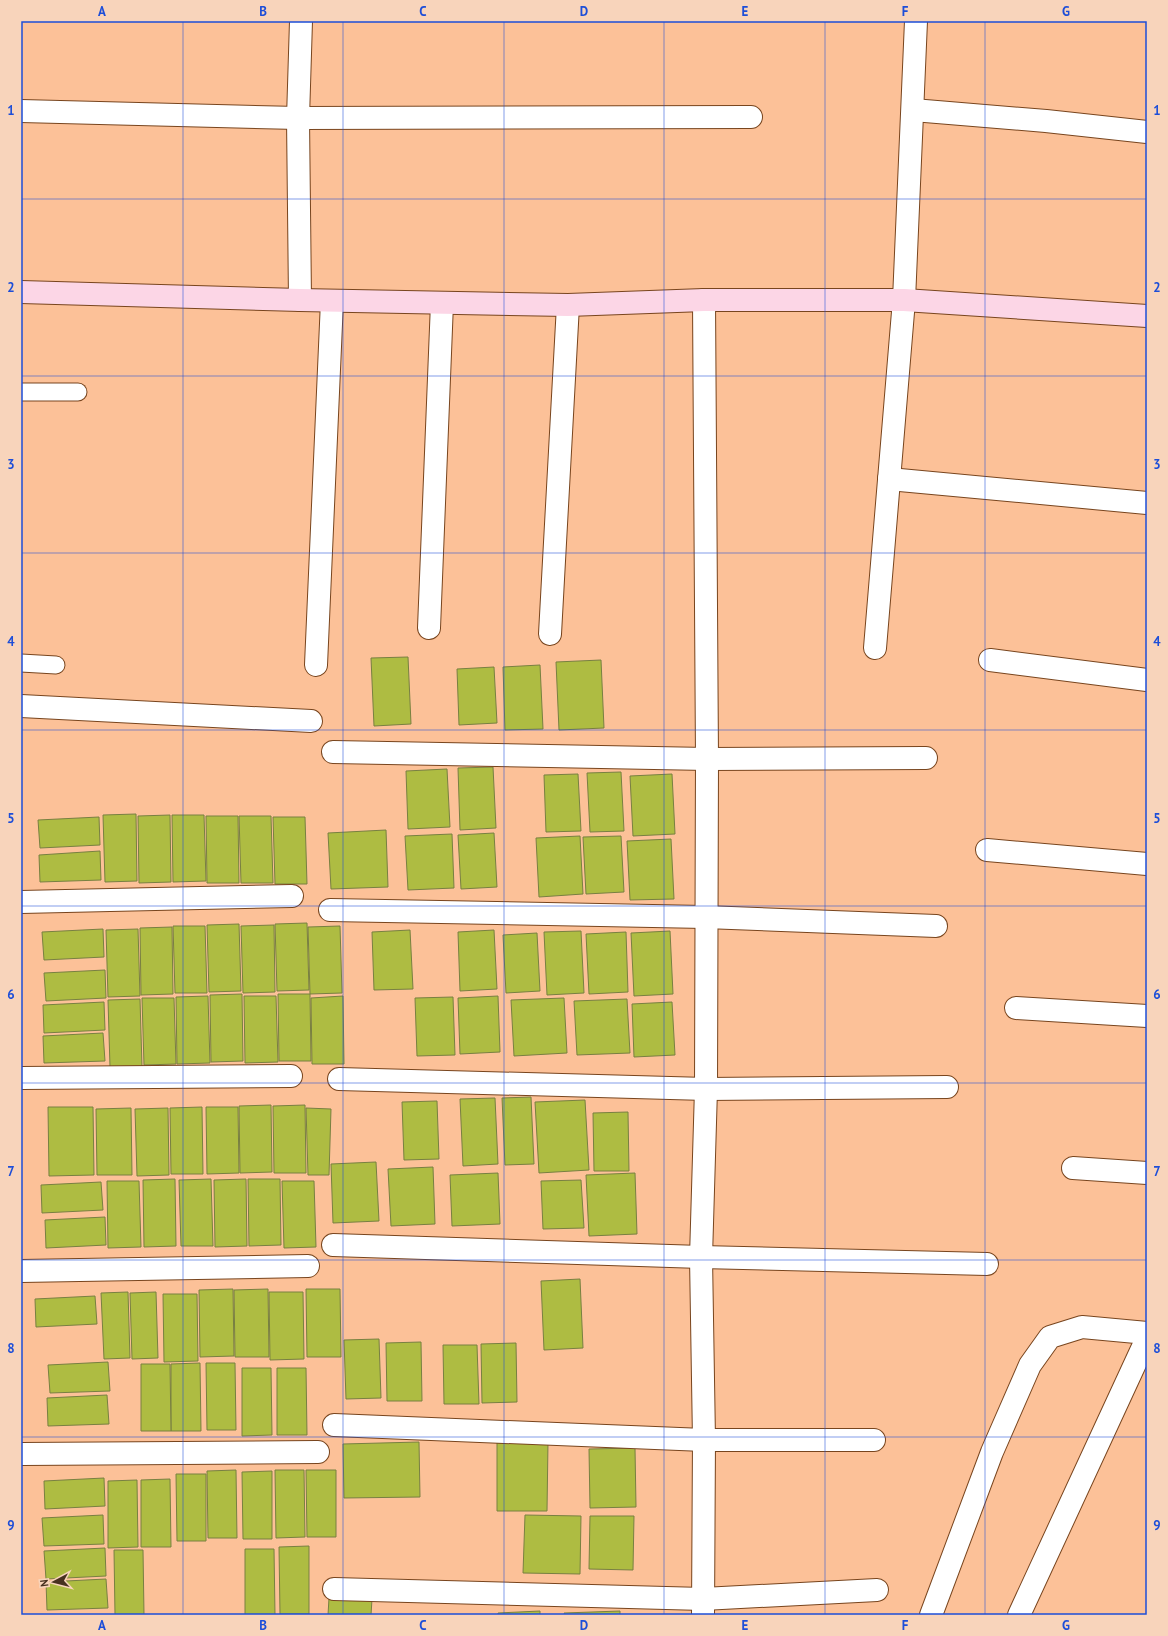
<svg xmlns="http://www.w3.org/2000/svg" width="1168" height="1636" font-family="'PT Sans',sans-serif">
<style>
.building{fill:#aebc42;stroke:#788041}
.lines{fill:none;stroke-linecap:round;stroke-linejoin:round}
.lane-casing{stroke:#78451e;stroke-width:19}
.street-casing{stroke:#78451e;stroke-width:24}
.secondary-casing{stroke:#78451e;stroke-width:24}
.lane{stroke:#fff;stroke-width:17}
.street{stroke:#fff;stroke-width:22}
.secondary{stroke:#fcd6e6;stroke-width:22}
.grid{fill:none;stroke:#1d4ed8;stroke-width:1;stroke-opacity:0.55}
.neatline{fill:none;stroke:#1d4ed8;stroke-width:1.5}
.grid-label{font-size:13px;text-anchor:middle;font-weight:bold;fill:#1d4ed8}
</style>
<rect width="100%" height="100%" fill="#fcc198"/>
<!-- building -->
<g class="building">
<path d="M408 657 411 724 374 726 371 658Z"/>
<path d="M601 660 604 728 559 730 556 662Z"/>
<path d="M540 665 543 729 505 730 503 667Z"/>
<path d="M494 667 497 723 459 725 457 669Z"/>
<path d="M493 767 496 828 460 830 458 768Z"/>
<path d="M447 769 450 827 408 829 406 771Z"/>
<path d="M621 772 624 831 590 832 587 773Z"/>
<path d="M578 774 581 831 546 832 544 775Z"/>
<path d="M672 774 675 834 633 836 630 776Z"/>
<path d="M136 814 137 881 105 882 103 815Z"/>
<path d="M170 815 171 882 139 883 138 816Z"/>
<path d="M172 815H204L206 881 173 882Z"/>
<path d="M206 816H238L239 883H207Z"/>
<path d="M239 816H271L273 883H241Z"/>
<path d="M99 817 100 845 40 848 38 820Z"/>
<path d="M273 817H305L307 884H275Z"/>
<path d="M386 830 388 887 331 889 328 833Z"/>
<path d="M494 833 497 887 461 889 458 835Z"/>
<path d="M452 834 454 888 408 890 405 836Z"/>
<path d="M580 836 583 894 539 897 536 838Z"/>
<path d="M621 836 624 892 586 894 583 837Z"/>
<path d="M671 839 674 899 630 900 627 841Z"/>
<path d="M100 851 101 880 40 882 39 855Z"/>
<path d="M307 923 309 990 277 991 275 924Z"/>
<path d="M239 924 241 991 209 992 207 925Z"/>
<path d="M274 925 275 992 243 993 241 926Z"/>
<path d="M173 926H205L207 993H175Z"/>
<path d="M340 926 342 993 310 994 308 927Z"/>
<path d="M172 927 173 994 141 995 140 928Z"/>
<path d="M103 929 104 957 44 960 42 932Z"/>
<path d="M138 929 140 996 108 997 106 930Z"/>
<path d="M410 930 413 989 374 990 372 932Z"/>
<path d="M494 930 497 989 460 991 458 932Z"/>
<path d="M581 931 584 993 547 995 544 932Z"/>
<path d="M670 931 673 994 634 996 631 933Z"/>
<path d="M626 932 628 992 589 994 586 934Z"/>
<path d="M537 933 540 991 506 993 503 935Z"/>
<path d="M105 970 106 998 46 1001 44 973Z"/>
<path d="M242 994 243 1061 211 1062 210 995Z"/>
<path d="M278 994H310L311 1061H279Z"/>
<path d="M208 996 210 1063 177 1064 176 997Z"/>
<path d="M244 996H276L278 1062 245 1063Z"/>
<path d="M343 996 344 1064H312L311 998Z"/>
<path d="M498 996 500 1052 460 1054 458 998Z"/>
<path d="M453 997 455 1055 417 1056 415 998Z"/>
<path d="M142 998H174L176 1064 144 1065Z"/>
<path d="M564 998 567 1053 514 1056 511 1000Z"/>
<path d="M140 999 142 1067H110L108 1000Z"/>
<path d="M627 999 630 1053 577 1055 574 1001Z"/>
<path d="M104 1002 105 1030 44 1033 43 1005Z"/>
<path d="M672 1002 675 1055 634 1057 632 1004Z"/>
<path d="M103 1033 105 1061 44 1063 43 1036Z"/>
<path d="M531 1097 534 1164 505 1165 502 1098Z"/>
<path d="M495 1098 498 1164 463 1166 460 1099Z"/>
<path d="M585 1100 589 1170 539 1173 535 1102Z"/>
<path d="M437 1101 439 1159 404 1160 402 1102Z"/>
<path d="M271 1105 272 1172 240 1173 239 1106Z"/>
<path d="M305 1105 306 1173H274L273 1106Z"/>
<path d="M48 1107H93L94 1175 49 1176Z"/>
<path d="M202 1107 203 1174H171L170 1108Z"/>
<path d="M206 1107H238L239 1173 207 1174Z"/>
<path d="M131 1108 132 1175H97L96 1109Z"/>
<path d="M168 1108 169 1175 137 1176 135 1109Z"/>
<path d="M306 1108 331 1109 329 1175H308Z"/>
<path d="M628 1112 629 1171H594L593 1113Z"/>
<path d="M376 1162 379 1221 333 1223 331 1164Z"/>
<path d="M433 1167 435 1224 391 1226 388 1169Z"/>
<path d="M498 1173 500 1224 452 1226 450 1175Z"/>
<path d="M635 1173 637 1234 589 1236 586 1175Z"/>
<path d="M175 1179 176 1246 144 1247 143 1180Z"/>
<path d="M211 1179 213 1246H181L179 1180Z"/>
<path d="M246 1179 247 1246 215 1247 214 1180Z"/>
<path d="M248 1179H280L281 1245 249 1246Z"/>
<path d="M581 1180 584 1228 543 1229 541 1181Z"/>
<path d="M107 1181H139L141 1247 108 1248Z"/>
<path d="M282 1181H314L316 1247 284 1248Z"/>
<path d="M101 1182 103 1210 42 1213 41 1185Z"/>
<path d="M105 1217 106 1245 46 1248 45 1220Z"/>
<path d="M580 1279 583 1348 544 1350 541 1281Z"/>
<path d="M233 1289 234 1356 200 1357 199 1290Z"/>
<path d="M268 1289 269 1357H235L234 1290Z"/>
<path d="M306 1289H340L341 1357H307Z"/>
<path d="M128 1292 130 1358 104 1359 101 1293Z"/>
<path d="M156 1292 158 1358 132 1359 130 1293Z"/>
<path d="M269 1292H303L304 1359 270 1360Z"/>
<path d="M163 1294H197L198 1361 164 1362Z"/>
<path d="M95 1296 97 1324 36 1327 35 1299Z"/>
<path d="M379 1339 381 1398 346 1399 344 1340Z"/>
<path d="M421 1342 422 1401H387L386 1343Z"/>
<path d="M516 1343 517 1402 482 1403 481 1344Z"/>
<path d="M443 1345H477L479 1404H444Z"/>
<path d="M108 1362 110 1391 50 1393 48 1365Z"/>
<path d="M200 1363 201 1431H171V1364Z"/>
<path d="M206 1363H235L236 1430H207Z"/>
<path d="M141 1364H170L171 1431H141Z"/>
<path d="M242 1368H271L272 1435 242 1436Z"/>
<path d="M277 1368H306L307 1435H277Z"/>
<path d="M107 1395 109 1424 48 1426 47 1398Z"/>
<path d="M419 1442 420 1497 344 1498 343 1444Z"/>
<path d="M497 1442H548L547 1511H497Z"/>
<path d="M635 1448 636 1507 590 1508 589 1449Z"/>
<path d="M236 1470 237 1538H208L207 1471Z"/>
<path d="M275 1470H304L305 1537 276 1538Z"/>
<path d="M306 1470H336V1537H307Z"/>
<path d="M272 1471V1539H243L242 1472Z"/>
<path d="M176 1474H206V1541H177Z"/>
<path d="M104 1478 105 1506 45 1509 44 1481Z"/>
<path d="M170 1479 171 1547H141V1480Z"/>
<path d="M137 1480 138 1547 108 1548V1481Z"/>
<path d="M103 1515 104 1544 44 1546 42 1518Z"/>
<path d="M525 1515 581 1516 580 1574 523 1573Z"/>
<path d="M590 1516H634L633 1570 589 1569Z"/>
<path d="M309 1546V1614H280L279 1547Z"/>
<path d="M105 1548 106 1576 46 1579 44 1551Z"/>
<path d="M245 1549H274L275 1615H245Z"/>
<path d="M114 1550H143L144 1615H115Z"/>
<path d="M106 1579 108 1608 47 1610 46 1582Z"/>
<path d="M329 1598 372 1599 371 1615H328Z"/>
<path d="M540 1611V1615H498V1613Z"/>
<path d="M620 1611V1615H565L564 1613Z"/>
</g>
<g class="lines">
<defs>
<g id="lane">
<path d="M21 392H78"/>
<path d="M21 663 56 665"/>
</g>
<g id="street">
<path d="M913 110 1046 121 1147 132"/>
<path d="M21 111 298 118 751 117"/>
<path d="M300 300 298 118 301 21"/>
<path d="M889 479 1147 503"/>
<path d="M429 628 442 303"/>
<path d="M550 634 568 305"/>
<path d="M875 648 904 300 916 21"/>
<path d="M990 660 1147 680"/>
<path d="M316 665 332 301"/>
<path d="M21 706 311 721"/>
<path d="M333 752 707 759 926 758"/>
<path d="M987 850 1147 864"/>
<path d="M21 902 292 896"/>
<path d="M330 910 705 917 936 926"/>
<path d="M1016 1008 1147 1016"/>
<path d="M21 1078 291 1076"/>
<path d="M339 1079 706 1089 947 1087"/>
<path d="M1073 1168 1147 1173"/>
<path d="M333 1245 701 1257 987 1264"/>
<path d="M21 1271 308 1266"/>
<path d="M334 1425 704 1440H874"/>
<path d="M21 1454 318 1452"/>
<path d="M334 1589 703 1599 877 1590"/>
<path d="M703 1615 704 1440 701 1257 706 1089 707 759 704 300"/>
<path d="M931 1615 992 1452 1030 1365 1050 1337 1082 1327 1147 1333"/>
<path d="M1019 1615 1147 1338"/>
</g>
<path id="secondary" d="M21 292 300 300 568 305 704 300H904L1147 316"/>
</defs>
<!-- lane casing -->
<use href="#lane" class="lane-casing"/>
<!-- street casing -->
<use href="#street" class="street-casing"/>
<!-- secondary casing -->
<use href="#secondary" class="secondary-casing"/>
<!-- lane -->
<use href="#lane" class="lane"/>
<!-- street -->
<use href="#street" class="street"/>
<!-- secondary -->
<use href="#secondary" class="secondary"/>
</g>
<!-- grid -->
<path class="grid" d="M183 21V1615M343 21V1615M504 21V1615M664 21V1615M825 21V1615M985 21V1615M21 199H1147M21 376H1147M21 553H1147M21 730H1147M21 906H1147M21 1083H1147M21 1260H1147M21 1437H1147"/>
<!-- border -->
<rect width="1168" height="1636" fill="none" stroke="#f8d4bb" stroke-width="44"/>
<!-- north arrow -->
<g transform="translate(54 1582) rotate(263)" stroke="#f8d4bb" stroke-width="3" paint-order="stroke">
<path d="M0-3L7 15L0 10L-7 15Z" fill="#483120"/>
<text y="-6" font-size="11" font-weight="bold" text-anchor="middle" fill="#483120">N</text>
</g>
<rect x="22" y="22" width="1124" height="1592" class="neatline"/>
<g class="grid-label">
<text x="102" y="16">A</text>
<text x="263" y="16">B</text>
<text x="423" y="16">C</text>
<text x="584" y="16">D</text>
<text x="745" y="16">E</text>
<text x="905" y="16">F</text>
<text x="1066" y="16">G</text>
<text x="11" y="115">1</text>
<text x="1157" y="115">1</text>
<text x="11" y="292">2</text>
<text x="1157" y="292">2</text>
<text x="11" y="469">3</text>
<text x="1157" y="469">3</text>
<text x="11" y="646">4</text>
<text x="1157" y="646">4</text>
<text x="11" y="823">5</text>
<text x="1157" y="823">5</text>
<text x="11" y="999">6</text>
<text x="1157" y="999">6</text>
<text x="11" y="1176">7</text>
<text x="1157" y="1176">7</text>
<text x="11" y="1353">8</text>
<text x="1157" y="1353">8</text>
<text x="11" y="1530">9</text>
<text x="1157" y="1530">9</text>
<text x="102" y="1630">A</text>
<text x="263" y="1630">B</text>
<text x="423" y="1630">C</text>
<text x="584" y="1630">D</text>
<text x="745" y="1630">E</text>
<text x="905" y="1630">F</text>
<text x="1066" y="1630">G</text>
</g>
</svg>
